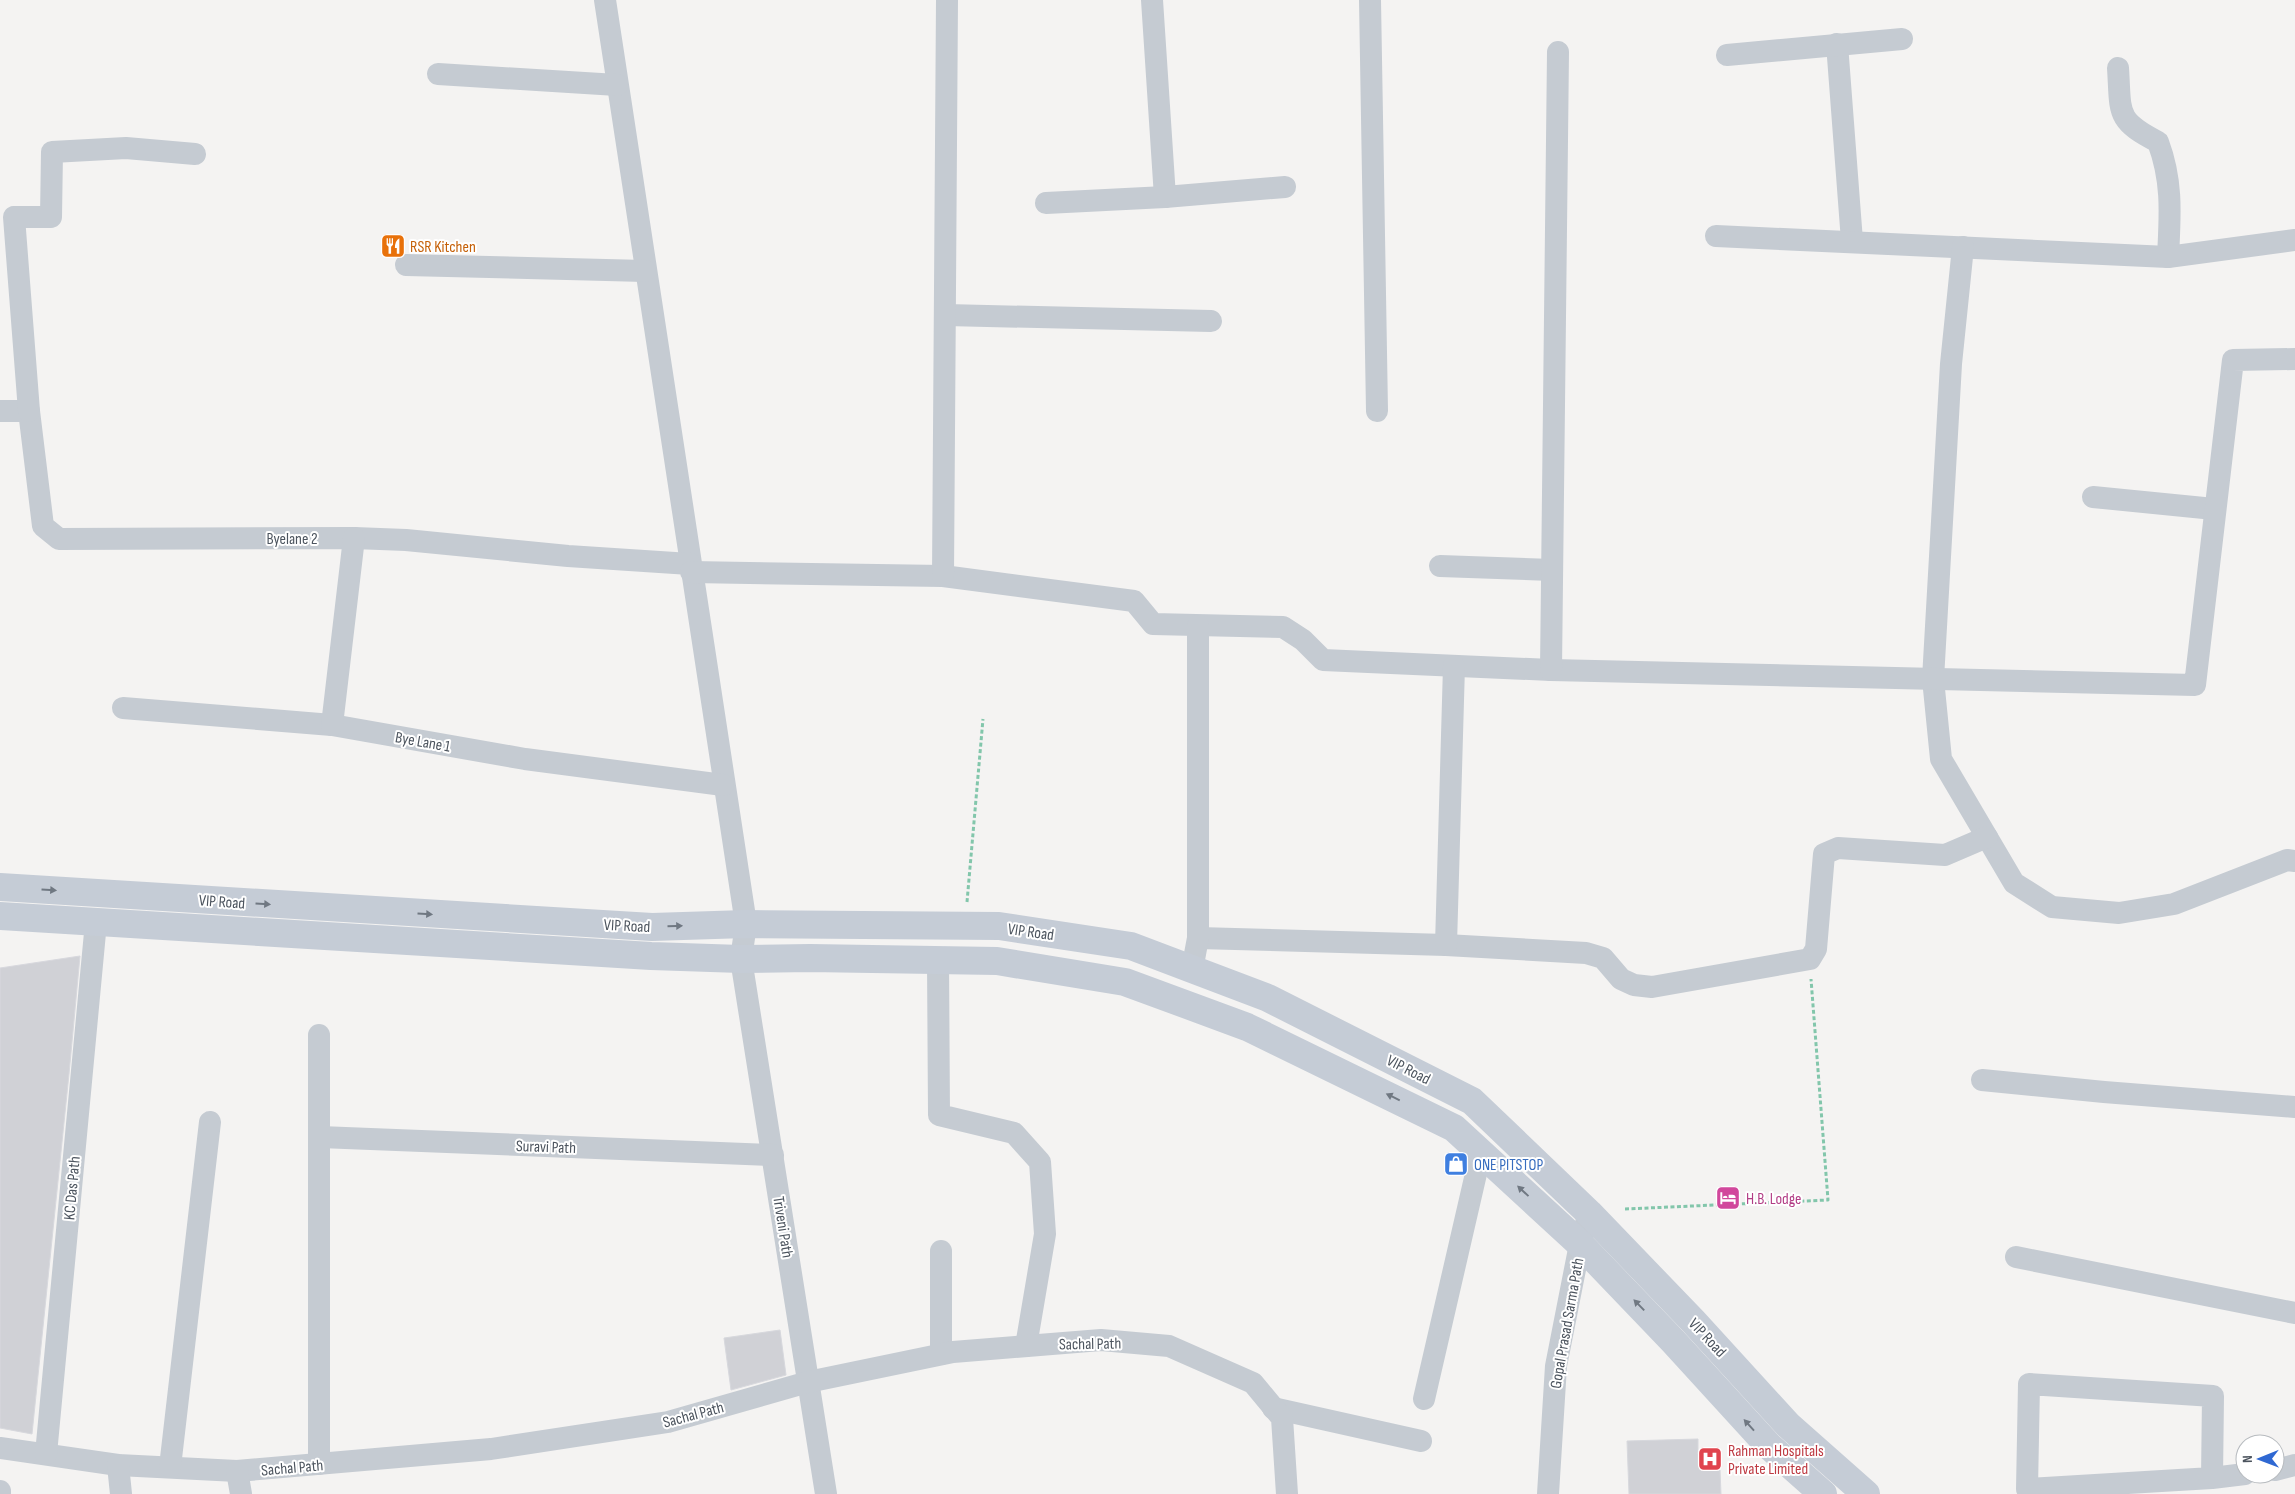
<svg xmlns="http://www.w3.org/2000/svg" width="2295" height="1494" font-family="'Sofia Sans Condensed',sans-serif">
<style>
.building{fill:#d0d1d6;stroke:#d7d8dd}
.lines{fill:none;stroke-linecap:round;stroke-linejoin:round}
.path{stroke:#82c6ab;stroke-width:3;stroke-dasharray:4 2.5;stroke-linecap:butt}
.street{stroke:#c5cbd2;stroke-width:22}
.secondary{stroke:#c5ccd6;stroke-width:28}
.oneway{fill:#707882}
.labels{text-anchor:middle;stroke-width:4;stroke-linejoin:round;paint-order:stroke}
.food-label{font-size:16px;fill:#c56008;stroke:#fff;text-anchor:start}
.street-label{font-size:16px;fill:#4c545e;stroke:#fff}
.shop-label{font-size:16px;fill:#366cbe;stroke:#fff;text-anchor:start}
.hotel-label{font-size:16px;fill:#b23c85;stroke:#fff;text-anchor:start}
.health-label{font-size:16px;fill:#be3a42;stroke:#fff;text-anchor:start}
</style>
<rect width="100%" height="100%" fill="#f4f3f2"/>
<!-- building -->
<g class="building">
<path d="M80 956 69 1074 32 1434 0 1428V968Z"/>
<path d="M780 1330 786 1375 731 1390 724 1338Z"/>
<path d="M1698 1439V1454H1710V1470H1720L1721 1494H1629L1627 1441Z"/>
</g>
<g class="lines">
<!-- path -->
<g class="path">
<path d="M967 902 983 719"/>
<path d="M1625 1209 1828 1200 1811 979"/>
</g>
<!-- street -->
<g class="street">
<path d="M605 0 746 924 741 959 826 1494"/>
<path d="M1152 0 1165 197"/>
<path d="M1370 0 1377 411"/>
<path d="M1837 44 1852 241"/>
<path d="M1727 55 1902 39"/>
<path d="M2118 68C2121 113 2115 120 2158 142 2173 182 2170 216 2168 257"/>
<path d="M438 74 617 85"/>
<path d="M1046 203 1165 197 1285 187"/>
<path d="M1716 236 2168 257 2295 240"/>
<path d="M1963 247 1951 364 1933 679 1941 759 2014 883 2052 907 2119 913 2174 904 2287 860 2295 861"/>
<path d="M406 265 645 271"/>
<path d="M946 315 1211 321"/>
<path d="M0 411H29L43 526 59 539 354 538 406 540 568 556 690 564"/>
<path d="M29 411 14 217H51L52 152 126 148 195 154"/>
<path d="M2093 497 2214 509"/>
<path d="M1440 566 1552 570"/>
<path d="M691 572 943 576 1134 601 1153 624 1283 627 1303 640 1323 660 1551 670 2195 685 2233 360 2295 359"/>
<path d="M943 576 947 0"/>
<path d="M1551 670 1558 52"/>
<path d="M123 708 332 725 525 759 723 785"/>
<path d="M332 725 354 538"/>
<path d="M1198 938 1446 945 1586 953 1603 958 1621 979 1634 985 1652 987 1810 959 1816 949 1824 854 1838 848 1945 855 1987 837"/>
<path d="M1446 945 1454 666"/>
<path d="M938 960 939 1115 1014 1133 1040 1162 1045 1234 1026 1346"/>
<path d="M1192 970 1198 938V626"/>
<path d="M1982 1080 2104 1092 2295 1107"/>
<path d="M320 1137 773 1155"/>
<path d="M2016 1257 2295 1313"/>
<path d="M941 1354V1251"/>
<path d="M1424 1399 1481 1152"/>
<path d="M1273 1408 1421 1441"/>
<path d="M0 1448 118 1465 237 1471 491 1449 668 1422 808 1382 953 1352 1101 1340 1169 1346 1253 1383 1282 1418 1287 1494"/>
<path d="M46 1454 96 922"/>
<path d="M319 1464V1035"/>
<path d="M118 1465 121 1494"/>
<path d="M170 1467 210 1122"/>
<path d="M2275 1470 2295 1465"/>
<path d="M237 1471 241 1494"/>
<path d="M2212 1478 2213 1396 2029 1384 2027 1489 2212 1478 2245 1474"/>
<path d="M0 1491V1494"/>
<path d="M1548 1494 1556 1366 1580 1244 1589 1213"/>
</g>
<!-- secondary -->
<g class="secondary">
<path d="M0 887 652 927 746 924 999 926 1131 946 1268 998 1472 1101 1589 1213 1693 1321 1788 1425 1866 1494"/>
<path d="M0 916 651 956 741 959 810 958 997 961 1125 982 1247 1027 1454 1128 1580 1244 1673 1341 1768 1445 1823 1494"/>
</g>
</g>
<!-- one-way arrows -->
<defs><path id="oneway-solid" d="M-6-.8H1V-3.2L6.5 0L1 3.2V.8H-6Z" transform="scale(1.25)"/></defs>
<g class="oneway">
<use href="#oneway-solid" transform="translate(49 890) rotate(4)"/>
<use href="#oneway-solid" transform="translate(263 904) rotate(4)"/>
<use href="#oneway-solid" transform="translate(425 914) rotate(3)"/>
<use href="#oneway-solid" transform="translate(675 926) rotate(-2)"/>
<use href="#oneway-solid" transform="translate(1393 1097) rotate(-154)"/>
<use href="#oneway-solid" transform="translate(1523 1191) rotate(-137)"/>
<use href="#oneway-solid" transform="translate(1639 1305) rotate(-134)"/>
<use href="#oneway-solid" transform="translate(1749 1425) rotate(-132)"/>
</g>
<!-- icons -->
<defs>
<symbol id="restaurant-square" viewBox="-11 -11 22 22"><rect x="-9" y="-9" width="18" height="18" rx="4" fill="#e8710a" stroke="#fff"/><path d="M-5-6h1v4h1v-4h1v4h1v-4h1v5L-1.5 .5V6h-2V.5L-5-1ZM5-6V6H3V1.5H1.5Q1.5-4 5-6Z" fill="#fff"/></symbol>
<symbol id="shop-square" viewBox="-11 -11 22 22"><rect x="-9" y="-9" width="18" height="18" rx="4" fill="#3f7fe0" stroke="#fff"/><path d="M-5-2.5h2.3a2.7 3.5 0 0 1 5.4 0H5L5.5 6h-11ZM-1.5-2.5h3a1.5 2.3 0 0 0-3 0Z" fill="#fff"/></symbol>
<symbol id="hotel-square" viewBox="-11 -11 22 22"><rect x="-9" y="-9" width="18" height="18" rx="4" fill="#d1479c" stroke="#fff"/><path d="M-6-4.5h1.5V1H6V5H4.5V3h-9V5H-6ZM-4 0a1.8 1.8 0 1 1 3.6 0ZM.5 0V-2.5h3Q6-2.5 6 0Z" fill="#fff"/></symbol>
<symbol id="hospital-square" viewBox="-11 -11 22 22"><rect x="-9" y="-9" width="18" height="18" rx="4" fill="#e0444e" stroke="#fff"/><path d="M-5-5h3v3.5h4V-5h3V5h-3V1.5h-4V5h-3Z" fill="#fff"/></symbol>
</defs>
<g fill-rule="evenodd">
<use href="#restaurant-square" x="379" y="232" width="28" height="28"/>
<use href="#shop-square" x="1442" y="1150" width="28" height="28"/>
<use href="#hotel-square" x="1714" y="1184" width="28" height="28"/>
<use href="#hospital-square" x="1696" y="1445" width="28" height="28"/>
</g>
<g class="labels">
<!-- food labels -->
<g class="food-label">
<text x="410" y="252">RSR Kitchen</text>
</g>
<!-- street labels -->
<g class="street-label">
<text x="292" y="544">Byelane 2</text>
<text transform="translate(423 741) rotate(10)" y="6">Bye Lane 1</text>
<text transform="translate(222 901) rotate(4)" y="6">VIP Road</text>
<text transform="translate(627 925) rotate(3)" y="6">VIP Road</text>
<text transform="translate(1031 931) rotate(8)" y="6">VIP Road</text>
<text transform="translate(1409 1069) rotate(27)" y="6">VIP Road</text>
<text transform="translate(546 1146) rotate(2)" y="6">Suravi Path</text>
<text transform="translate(71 1188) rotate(-85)" y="6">KC Das Path</text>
<text transform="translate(784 1227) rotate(81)" y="6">Triveni Path</text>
<text transform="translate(1566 1323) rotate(-80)" y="6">Gopal Prasad Sarma Path</text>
<text transform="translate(1708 1337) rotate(47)" y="6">VIP Road</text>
<text transform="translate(1090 1343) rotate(-1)" y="6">Sachal Path</text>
<text transform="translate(693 1414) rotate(-15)" y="6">Sachal Path</text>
<text transform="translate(292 1467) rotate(-5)" y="6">Sachal Path</text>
</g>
<!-- shop labels -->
<g class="shop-label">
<text x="1474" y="1170">ONE PITSTOP</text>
</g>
<!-- hotel labels -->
<g class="hotel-label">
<text x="1746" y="1204">H.B. Lodge</text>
</g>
<!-- health labels -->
<g class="health-label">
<text x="1728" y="1456">Rahman Hospitals<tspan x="1728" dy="18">Private Limited</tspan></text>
</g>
</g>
<!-- north arrow -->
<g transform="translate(2260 1459) rotate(269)"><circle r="24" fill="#ffffff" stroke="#b7bbbf"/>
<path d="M0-4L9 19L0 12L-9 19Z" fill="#2f68d2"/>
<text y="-8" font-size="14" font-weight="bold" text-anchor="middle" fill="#4c545e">N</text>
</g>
</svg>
